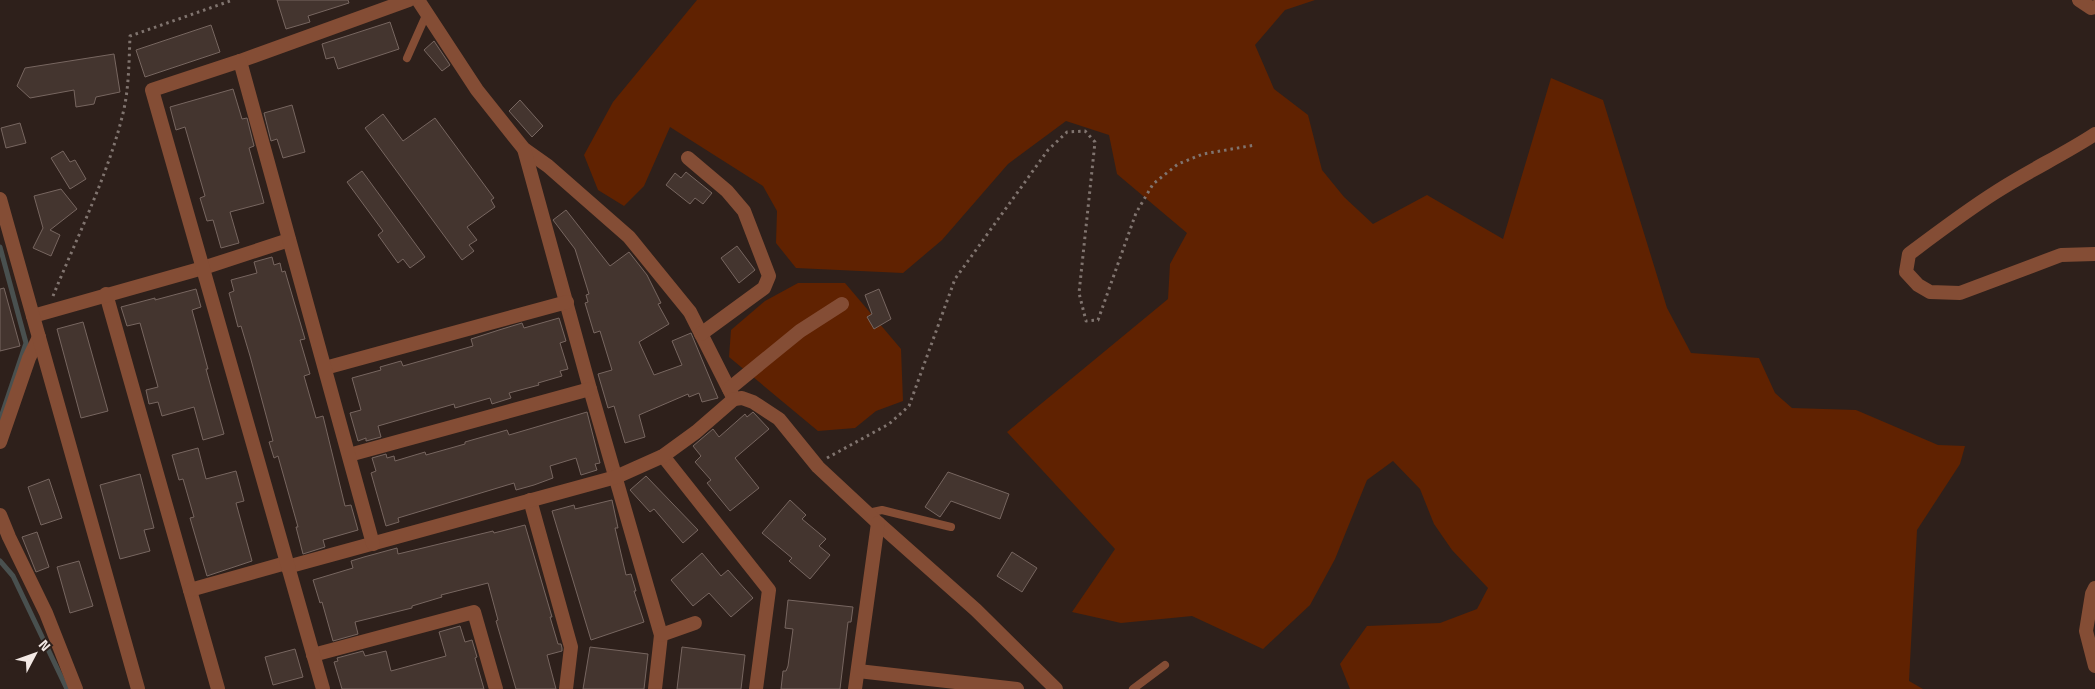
<svg xmlns="http://www.w3.org/2000/svg" width="2095" height="689" font-family="'Titillium Web',sans-serif">
<style>
.green{fill:#602201}
.lines{fill:none;stroke-linecap:round;stroke-linejoin:round}
.stream{stroke:#49504f;stroke-width:5}
.building{fill:#44352f;stroke:#776660}
.path{stroke:#80746f;stroke-width:3;stroke-dasharray:2.5 4;stroke-linecap:butt}
.service{stroke:#844d35;stroke-width:8}
.minor{stroke:#844d35;stroke-width:14}
.tertiary{stroke:#844d35;stroke-width:14}
</style>
<rect width="100%" height="100%" fill="#2e201b"/>
<!-- green -->
<g class="green">
<path d="M697 0H1315L1285 10 1255 45 1274 89 1308 115 1322 170 1344 197 1373 224 1427 195 1503 239 1551 78 1603 100 1667 308 1691 353 1759 358 1775 393 1792 408 1856 410 1938 445 1965 446 1960 464 1917 530 1909 681 1923 689H1350L1340 664 1367 626 1440 623 1477 609 1488 588 1452 550 1434 524 1420 489 1393 461 1367 480 1335 559 1310 605 1263 649 1192 616 1121 623 1072 612 1115 549 1007 432 1168 299 1170 264 1187 233 1117 174 1109 135 1066 121 1008 164 942 240 903 273 796 268 776 243 777 211 763 186 670 127 644 186 624 206 598 190 584 155 613 102Z"/>
<path d="M798 283H845L901 349 903 401 876 411 855 428 818 431 729 357 731 330 765 301Z"/>
</g>
<g class="lines">
<!-- stream -->
<g class="stream">
<path d="M0 247 26 343 0 420"/>
<path d="M0 561 13 576 67 689"/>
</g>
</g>
<!-- building -->
<g class="building">
<path d="M277 0H348L349 3 308 16 310 22 286 29Z"/>
<path d="M390 22 399 49 338 69 334 57 326 59 322 44Z"/>
<path d="M211 25 220 52 145 77 136 50Z"/>
<path d="M434 41 450 65 442 71 424 50Z"/>
<path d="M114 54 120 92 96 97 94 104 76 107 74 90 30 98 17 86 25 68Z"/>
<path d="M233 89 242 119 247 118 254 146 249 148 264 203 230 212 239 243 221 248 213 220 207 221 200 198 205 196 185 127 176 130 170 107Z"/>
<path d="M520 100 543 126 532 137 509 111Z"/>
<path d="M292 105 305 152 283 158 277 139 271 141 264 113Z"/>
<path d="M383 114 403 141 435 118 494 198 491 200 495 207 467 227 477 240 469 245 474 251 462 260 365 128Z"/>
<path d="M20 123 26 143 6 148 1 128Z"/>
<path d="M63 151 70 162 75 160 86 179 70 189 51 158Z"/>
<path d="M362 171 425 257 410 268 403 259 398 263 378 235 383 231 347 182Z"/>
<path d="M686 172 712 193 703 204 695 198 690 204 666 185 675 173 681 178Z"/>
<path d="M61 189 77 209 50 230 60 235 51 256 33 248 43 228 34 196Z"/>
<path d="M566 210 610 266 629 252 647 275 661 303 658 304 669 324 639 342 654 375 682 365 672 341 691 333 718 398 702 402 699 393 689 397 688 394 639 415 645 437 625 443 614 406 608 408 598 374 612 370 600 331 594 333 585 303 588 302 586 295 589 294 575 249 553 220Z"/>
<path d="M737 246 755 270 739 283 721 258Z"/>
<path d="M272 257 274 265 280 263 282 272 285 271 305 339 300 340 310 374 304 376 316 418 323 416 345 506 351 505 358 530 323 540 325 547 303 554 296 527H298L278 456 274 458 269 442 273 441 250 356 241 326 238 327 229 293 234 291 231 280 257 273 254 262Z"/>
<path d="M4 288 20 346 0 351V289Z"/>
<path d="M196 289 201 307 192 310 208 369H206L224 434 203 440 194 407 162 416 158 402 149 404 146 390 158 387 140 323 127 326 121 307 155 298V300Z"/>
<path d="M879 289 891 319 874 329 867 317 872 314 865 295Z"/>
<path d="M559 318 566 341 560 343 568 369 560 371 562 376 538 383 539 385 509 393 511 398 492 404 490 398 455 408 454 404 378 426 381 437 366 441V438L358 441 350 413 361 410 352 378 381 370 380 367 401 361 403 366 473 346 471 339 499 330 522 323 524 328Z"/>
<path d="M83 322 108 411 81 418 57 329Z"/>
<path d="M587 412 600 463 595 464 597 470 581 475 576 458 550 466 553 478 534 485 516 490 514 483 398 518 399 522 386 526 371 473 376 471 372 458 386 454 387 458 394 456 395 461 425 452 426 455 465 444V442L507 430 509 435Z"/>
<path d="M753 412 769 429 735 458 759 488 730 511 707 483 711 480 695 462 701 456 693 446 713 429 719 437 745 414 747 417Z"/>
<path d="M198 448 206 479 236 471 244 501 236 503 252 561 207 576 190 518 194 517 183 479 179 480 172 455Z"/>
<path d="M948 472 1009 494 1000 519 951 501 940 517 925 507Z"/>
<path d="M140 474 154 528 144 530 150 551 120 559 100 485Z"/>
<path d="M646 476 698 530 683 543 654 509 650 512 630 490Z"/>
<path d="M49 479 62 518 41 525 28 487Z"/>
<path d="M612 500 618 528H615L626 575 631 574 636 591H634L644 622 591 640 552 511 574 505 575 509Z"/>
<path d="M790 500 806 515 802 519 826 539 819 546 830 555 810 579 789 561 792 558 762 533Z"/>
<path d="M525 525 552 617H550L558 644H561L562 648V651L547 655 556 689H516L496 621 498 620 488 583 441 595 442 597 412 606V608L355 622 358 634 333 641 322 602 320 603 313 580 353 568 351 561 364 557 397 548 398 554 493 531 494 533Z"/>
<path d="M37 532 49 567 36 572 22 537Z"/>
<path d="M1012 552 1037 568 1022 592 997 576Z"/>
<path d="M702 553 721 576 728 570 753 598 731 617 709 593 693 606 671 580Z"/>
<path d="M79 561 93 606 70 613 57 567Z"/>
<path d="M788 600 853 607 851 622H848L840 689H781L783 671H786L788 666 793 629 785 628Z"/>
<path d="M460 626 465 642 472 640 477 657 475 658 484 689H342L334 662 338 661 337 658 363 651 365 656 386 651 391 671 446 656 439 632Z"/>
<path d="M590 647 648 654 644 689H583Z"/>
<path d="M682 647 745 655 741 689H677Z"/>
<path d="M295 649 303 677 273 685 265 657Z"/>
</g>
<g class="lines">
<!-- path -->
<g class="path">
<path d="M53 296C77 237 110 171 124 109 129 85 129 61 130 36L233 0"/>
<path d="M827 458 889 424 909 406 955 279 1048 150 1067 132 1085 131 1095 142 1079 293 1086 321 1098 320 1136 213 1153 184 1178 164 1203 154 1255 145"/>
</g>
<!-- service -->
<g class="service">
<path d="M407 58 427 13"/>
<path d="M868 513 882 510 951 527"/>
<path d="M1133 689 1165 665"/>
</g>
<!-- minor -->
<g class="minor">
<path d="M418 0 477 90 524 149 548 166 629 237 690 312 734 399 742 398 753 402 779 419 818 467 878 523 976 610 1056 689"/>
<path d="M2079 0 2091 8 2095 7"/>
<path d="M240 61 409 0"/>
<path d="M2095 134C2063 155 2028 171 1996 192 1966 211 1937 233 1909 254L1906 272 1918 285 1930 292 1960 293 2061 255 2095 254"/>
<path d="M524 149 590 389 661 635 655 689"/>
<path d="M688 158 727 191 744 211 769 276 764 288 701 334"/>
<path d="M106 294 218 689"/>
<path d="M33 316 203 268 289 240"/>
<path d="M325 368 567 302"/>
<path d="M729 389 800 331 842 304"/>
<path d="M0 442 29 358 39 337"/>
<path d="M349 455 590 389"/>
<path d="M663 456 769 590 756 689"/>
<path d="M530 500 571 647 566 689"/>
<path d="M0 515 9 537 46 613 76 689"/>
<path d="M287 567 616 477 663 456 696 432 734 399"/>
<path d="M2095 588 2092 594 2086 631 2095 666"/>
<path d="M190 590 286 563"/>
<path d="M661 635 695 623"/>
<path d="M313 655 474 612 496 689"/>
<path d="M858 671 1017 689"/>
<path d="M323 689 152 90 240 61 373 544"/>
<path d="M855 689 878 523"/>
</g>
<!-- tertiary -->
<path class="tertiary" d="M0 199 138 689"/>
</g>
<!-- north arrow -->
<g transform="translate(35 654) rotate(49)" stroke="#2e201b" stroke-width="4" paint-order="stroke">
<path d="M0-4L9 19L0 12L-9 19Z" fill="#f3e9e5"/>
<text y="-8" font-size="14" font-weight="bold" text-anchor="middle" fill="#f3e9e5">N</text>
</g>
</svg>
